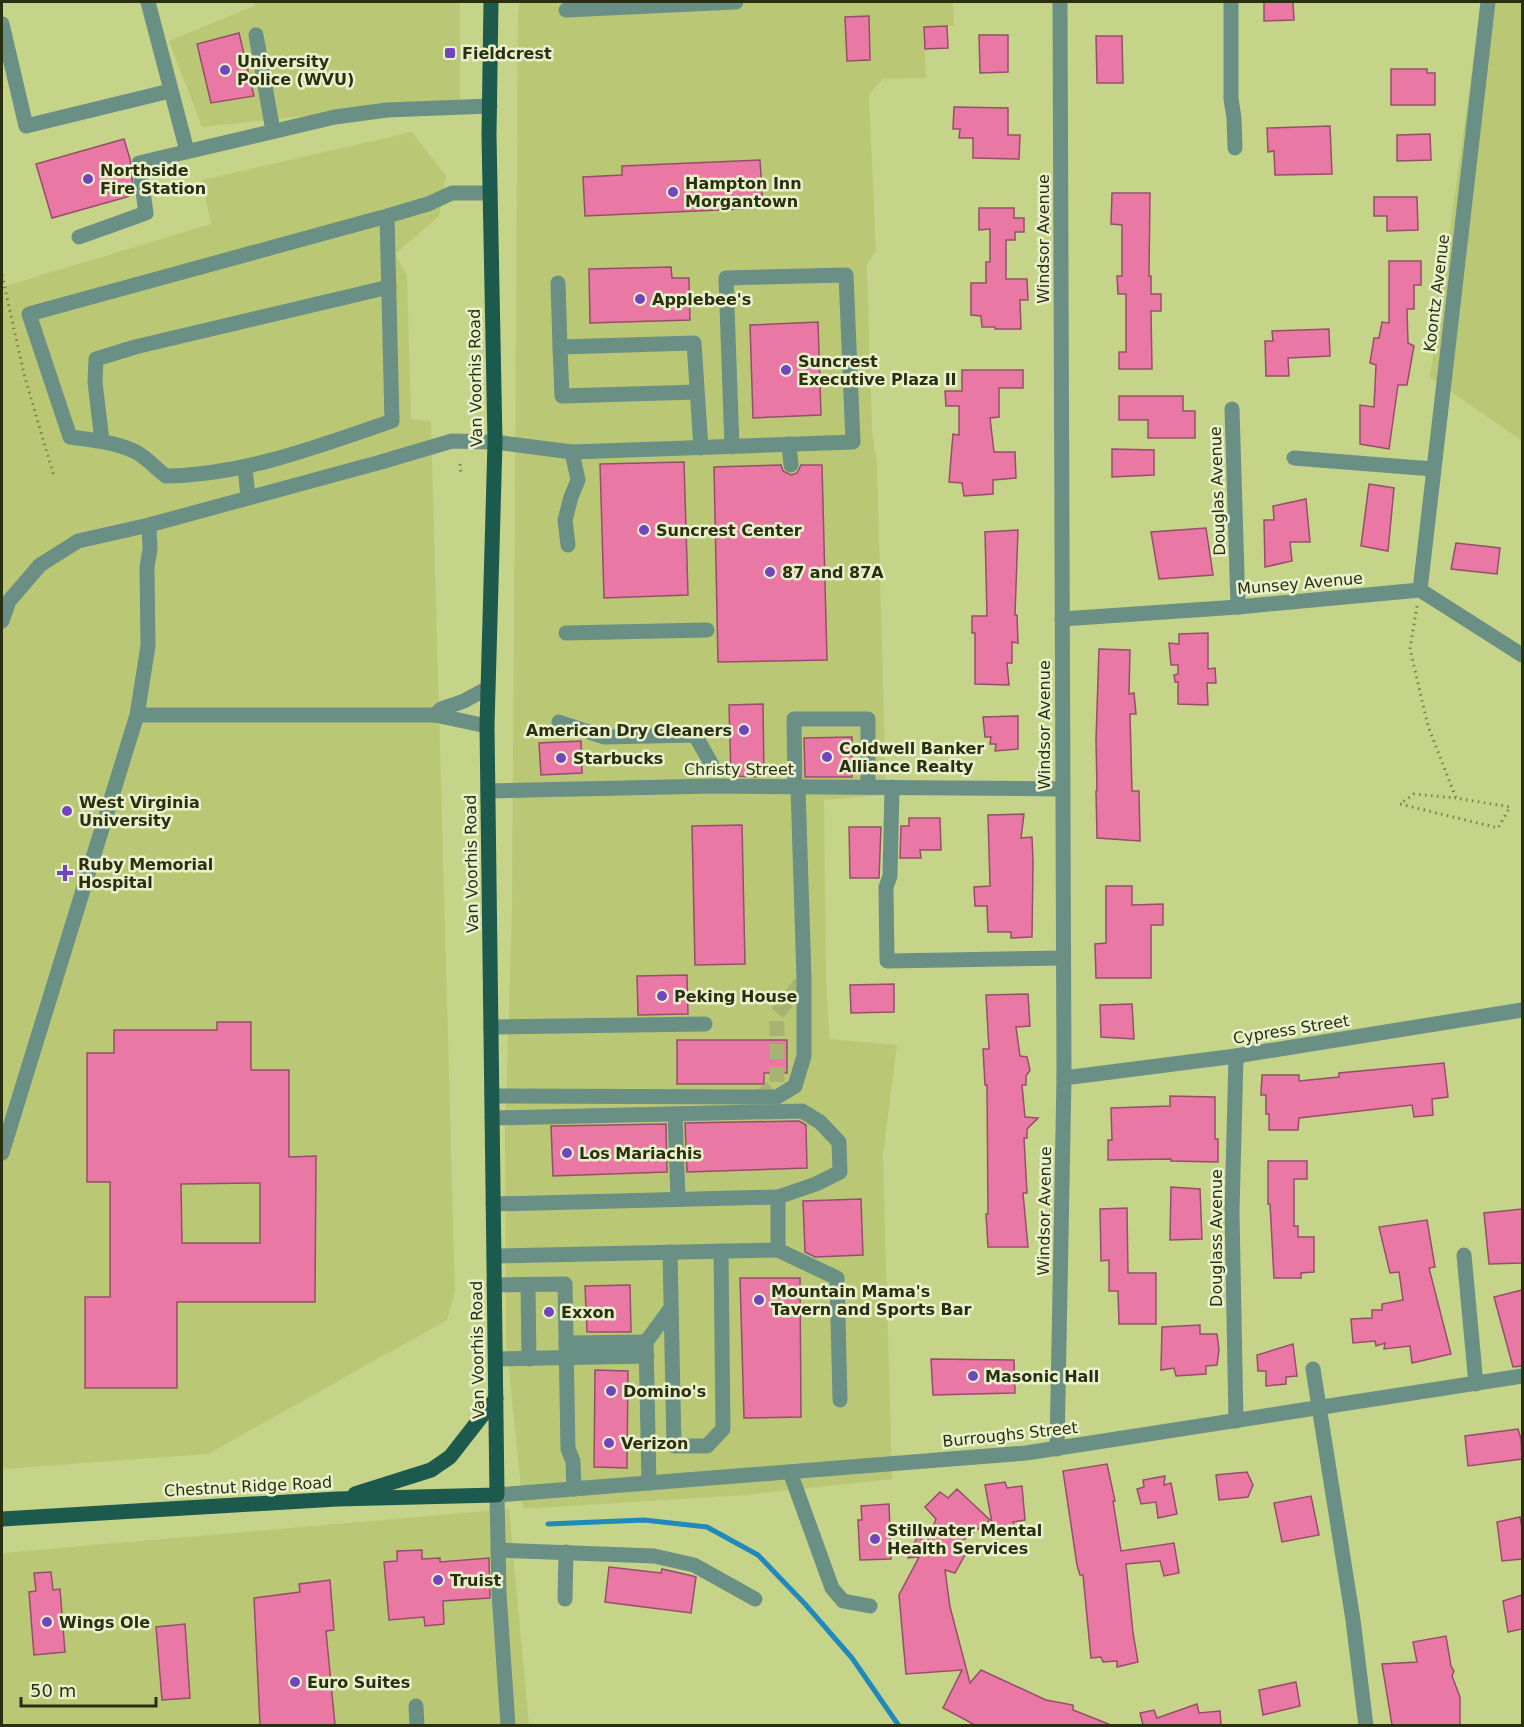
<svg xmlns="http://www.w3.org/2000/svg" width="1524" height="1727" font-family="'DejaVu Sans',sans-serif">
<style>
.built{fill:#bac876}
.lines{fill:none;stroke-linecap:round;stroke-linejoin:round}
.stream{stroke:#2289bd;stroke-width:5}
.building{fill:#ea78a4;stroke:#954f6a;stroke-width:1.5;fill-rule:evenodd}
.minor-tunnel{stroke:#a7b371;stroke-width:15;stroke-dasharray:15 8;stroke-linecap:butt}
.path{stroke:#78814d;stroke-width:3;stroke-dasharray:1.5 4.5;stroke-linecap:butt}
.minor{stroke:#6a9086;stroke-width:15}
.major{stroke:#1c5a4e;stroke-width:15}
.poi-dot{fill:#7245bd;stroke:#e9f0cc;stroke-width:2}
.labels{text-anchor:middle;stroke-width:5;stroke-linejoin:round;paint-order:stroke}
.poi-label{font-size:16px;font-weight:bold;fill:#2b2f11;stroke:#e9f0cc;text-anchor:start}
.street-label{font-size:16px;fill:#2b2f11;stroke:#e9f0cc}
</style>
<rect width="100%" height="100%" fill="#c6d489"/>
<!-- built -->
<g class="built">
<path d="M255 2H460V100L202 127 169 41 254 6Z"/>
<path d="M520 2H953L954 26H947L948 48 925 49 926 78 883 79 869 94 876 251 867 265 872 430 877 464 886 795 824 800 826 980 830 1039 897 1045 883 1155 892 1479 747 1495 523 1509 506 1340 505 1129 512 910 518 13Z"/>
<path d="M1481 2H1522V441L1430 377Z"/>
<path d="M412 132 446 176 439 216 395 254 407 275 411 419 431 421 455 1291 447 1320 208 1454 2 1469V287L211 224 202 180Z"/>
<path d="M509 1509 529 1725 2 1726V1553Z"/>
</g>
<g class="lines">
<!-- stream -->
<path class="stream" d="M548 1524 644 1520 707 1527 758 1555 805 1604 852 1658 899 1726"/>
</g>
<!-- building -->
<g class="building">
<path d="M1264 2H1293L1294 20 1264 21Z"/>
<path d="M869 16 870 60 847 61 845 17Z"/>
<path d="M947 26 948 48 925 49 924 27Z"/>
<path d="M239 33 254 96 211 103 197 44Z"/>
<path d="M979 35H1008V72L980 73Z"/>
<path d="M1096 36H1122L1123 83H1097Z"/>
<path d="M1391 69H1427V73H1435V105H1391Z"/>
<path d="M954 107 1008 108V135H1020L1019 159 973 158V138H959L960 129H953Z"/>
<path d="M1330 126 1332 174 1275 175 1274 151 1268 152 1267 128Z"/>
<path d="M1430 134 1431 160 1397 161V135Z"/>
<path d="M124 139 130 159 134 195 52 218 36 164Z"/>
<path d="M760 160 763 208 585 216 583 177 622 175V166Z"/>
<path d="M1112 193H1150L1149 276H1151V294H1161V311H1151L1152 369H1119V352H1126V294H1118L1117 276H1122V225L1111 224Z"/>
<path d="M1374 197H1417L1418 230 1387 231V216H1374Z"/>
<path d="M979 208H1014V218H1024V232H1015V240H1006V279H1027L1028 300H1020L1021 329H995V327H982L981 316 971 315V283H986V262H990V229L979 230Z"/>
<path d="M1389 261H1421V285H1414V309H1407L1408 343 1414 346 1407 385H1398L1389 449 1360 444V405L1374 407 1376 365 1370 363 1374 338H1379L1382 322 1389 323Z"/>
<path d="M671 267 672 278H689L690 320 590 323 589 269Z"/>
<path d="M818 322 821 415 753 418 750 325Z"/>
<path d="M1329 329 1330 356 1288 358 1289 376H1266L1265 341H1273L1272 331Z"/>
<path d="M962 370H1023V388H999V417L990 418 994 452H1015L1016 478 993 480V494L964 496 962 483 949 482 953 434 959 435V406H946L945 391H962Z"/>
<path d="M1119 396H1183V411H1195V438H1148V420H1119Z"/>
<path d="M1112 449 1154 450V475L1112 477Z"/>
<path d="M684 462 688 595 604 598 600 464Z"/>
<path d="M781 465 783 471 791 475 797 473 801 465H822L827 660 718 662 714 467Z"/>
<path d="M1369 484 1394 488 1388 551 1361 546Z"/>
<path d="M1306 499 1310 542H1290L1292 561 1265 567 1264 520H1274L1273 506Z"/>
<path d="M1206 528 1213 575 1159 579 1151 532Z"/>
<path d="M1018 530 1015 615H1017L1018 643 1012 642V663H1007L1009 685 975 684V633H972V616H987L985 532Z"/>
<path d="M1456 543 1500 548 1497 574 1451 569Z"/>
<path d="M1208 633V669L1215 668 1216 683H1207L1208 705 1178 704V682H1175L1174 675 1178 674V665H1171L1169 643 1179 644V634Z"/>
<path d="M1099 649 1130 650 1129 694 1134 693 1136 714H1130L1132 791H1139L1140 841 1097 838 1096 791H1097L1096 740Z"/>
<path d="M763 704 764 777 731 776 729 705Z"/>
<path d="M1018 716V749L995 751 996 744H990L991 737H985L983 717Z"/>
<path d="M852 737V777H805L804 738Z"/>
<path d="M581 741 582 773 541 775 539 743Z"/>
<path d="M1024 814 1021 838 1032 837 1033 862 1032 937 1011 938V932H988L987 906H975L974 887 990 886 988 815Z"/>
<path d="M909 818H940L941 850H920L921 858H900L901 826H909Z"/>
<path d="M742 825 745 964 695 965 692 826Z"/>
<path d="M849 827H881L879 878H850Z"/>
<path d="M1106 886H1132V905L1163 904V925H1151V978H1096L1095 944 1106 943Z"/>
<path d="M687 975 688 1014 638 1015 637 976Z"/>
<path d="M894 984V1012L851 1013 850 985Z"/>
<path d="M1028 994 1030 1026 1016 1027 1020 1056 1027 1057 1030 1070 1026 1076V1085H1022L1025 1117 1038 1118 1027 1129V1138H1024L1027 1193H1023L1028 1247H988L986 1214H988L987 1085H985L983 1049H989L986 995Z"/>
<path d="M1132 1004 1134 1039 1101 1037 1100 1005Z"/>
<path d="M217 1022H251V1070H289V1157L316 1156 315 1302H177V1388H85V1297H110V1182H87V1053H114V1030H217ZM260 1183V1243H182L181 1184Z"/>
<path d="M677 1040H787V1073H764V1084H677Z"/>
<path d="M1444 1063 1448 1097 1432 1099 1433 1115 1414 1117 1412 1105 1299 1118 1298 1130H1269V1114H1266V1095H1261L1262 1075H1299V1081L1339 1077V1073Z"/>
<path d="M1170 1096 1215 1097V1139H1218V1162L1171 1161V1159L1108 1160V1140H1112L1111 1108 1170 1106Z"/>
<path d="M799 1121 806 1125 807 1168 687 1172 685 1123Z"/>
<path d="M666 1124 667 1172 553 1176 551 1126Z"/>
<path d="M1268 1161H1307V1179H1294V1226H1298V1237H1314V1272L1301 1273V1278H1274L1270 1204H1268Z"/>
<path d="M1171 1187 1200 1189 1202 1239 1170 1240Z"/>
<path d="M861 1199 863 1255 815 1257 805 1252 803 1201Z"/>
<path d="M1127 1208 1128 1273H1156V1324H1119L1118 1291H1109V1260L1101 1261 1100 1209Z"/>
<path d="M1522 1209V1263L1489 1264 1484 1213Z"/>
<path d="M1427 1220 1435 1267 1429 1268 1451 1354 1412 1363 1410 1346 1384 1349 1385 1343 1376 1346 1375 1341 1353 1343 1351 1319 1372 1318V1310H1382V1304L1403 1300 1399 1272 1390 1273 1379 1227Z"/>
<path d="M740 1278H800L801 1417 744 1418Z"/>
<path d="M630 1285 631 1332H587L585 1286Z"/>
<path d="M1522 1290V1366L1513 1367 1494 1297Z"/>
<path d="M1200 1325V1334H1217L1219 1350 1217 1365 1206 1366V1374L1176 1376 1174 1368 1161 1370 1162 1327Z"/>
<path d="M1293 1344 1297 1376 1286 1377V1384L1266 1386V1371H1258L1257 1355Z"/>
<path d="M931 1359 1014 1360 1015 1393 933 1395Z"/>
<path d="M595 1370 628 1371 627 1468 594 1467Z"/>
<path d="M1518 1429 1521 1439 1522 1459 1468 1466 1465 1436Z"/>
<path d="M1107 1464 1115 1501H1113L1121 1551 1174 1543 1179 1573 1164 1576 1160 1561 1126 1564 1133 1633 1138 1662 1117 1667V1661L1103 1662 1101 1657 1091 1658 1083 1575H1080L1077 1565 1063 1471Z"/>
<path d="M1247 1472 1253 1485 1248 1497 1219 1500 1216 1475Z"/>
<path d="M1165 1476 1164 1485 1171 1483 1177 1514 1158 1518 1156 1502 1141 1504 1137 1489 1144 1487 1143 1480Z"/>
<path d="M1005 1482 1007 1488 1022 1486 1025 1520 1013 1522 1016 1531 994 1534 985 1485Z"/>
<path d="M957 1489 990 1520 954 1547 966 1553 955 1573 945 1570 950 1607 970 1683 981 1670 1046 1700 1073 1705V1710L1111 1725H975L943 1708 962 1670 906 1674 899 1595 919 1557 908 1558 917 1537 927 1542 936 1519 925 1507 940 1492 948 1498Z"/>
<path d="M1311 1496 1319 1535 1282 1542 1274 1503Z"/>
<path d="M889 1504 891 1559 860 1560 858 1520H862L861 1506Z"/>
<path d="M1520 1517 1522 1528V1559L1502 1561 1497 1522Z"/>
<path d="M422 1550V1559L440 1558V1562L489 1558 490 1598 443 1601 444 1624 425 1626 424 1617 389 1620 384 1562 397 1561V1551Z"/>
<path d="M609 1567 661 1573 662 1569 693 1576 696 1577 691 1613 605 1602Z"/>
<path d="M51 1572 53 1590 60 1589 65 1652 34 1655 29 1592 36 1591 34 1573Z"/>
<path d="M330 1580 334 1630 326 1631 335 1725H260L254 1598 300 1592 299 1584Z"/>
<path d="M1522 1595V1629L1508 1632 1503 1601Z"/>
<path d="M185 1624 190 1698 162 1700 156 1627Z"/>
<path d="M1446 1636 1451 1666 1454 1671 1452 1676 1460 1697V1725H1392L1382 1664 1417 1662 1413 1642Z"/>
<path d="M1296 1682 1300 1706 1263 1715 1259 1690Z"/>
<path d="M1197 1704 1199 1713 1220 1711 1221 1725H1143L1140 1713 1154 1710 1157 1718Z"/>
</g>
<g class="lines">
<!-- minor-tunnel -->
<path class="minor-tunnel" d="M760 1097 777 1083V1014L804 979"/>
<!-- path -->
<g class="path">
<path d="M2 275 24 374 54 477"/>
<path d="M460 464 461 474"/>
<path d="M1417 606 1410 649 1428 726 1456 798 1510 807 1498 828 1400 804 1414 794 1456 798"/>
</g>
<!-- minor -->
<g class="minor">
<path d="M148 2 187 151"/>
<path d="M1231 2V99L1234 118 1235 148"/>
<path d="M566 10 736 2"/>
<path d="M2 24 26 126 170 91"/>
<path d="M256 35 273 131"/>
<path d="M387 216 392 421C319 446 244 475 166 476 156 469 146 457 136 452 115 442 92 440 70 437L29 314 387 216 428 204 452 193H490"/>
<path d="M79 237 146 213 139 163 335 117 387 110 490 106"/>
<path d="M558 283 560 347"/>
<path d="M697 392 562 396 560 347 694 343 701 448"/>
<path d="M1232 409 1238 607"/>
<path d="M102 441 95 382 96 359 135 347 389 287"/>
<path d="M789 444 791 465"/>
<path d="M1294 458 1433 469"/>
<path d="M245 467 248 497"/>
<path d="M568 545 565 520 571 497 578 480 572 452"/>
<path d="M1420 590 1488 2"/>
<path d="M1062 619 1238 607 1420 590 1522 655"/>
<path d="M2 621 9 601 40 565 78 541 149 525 381 462 452 441 495 442 572 452 853 442 846 275 726 278 732 447"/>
<path d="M566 633 707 630"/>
<path d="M137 715H435L487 726"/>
<path d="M435 715 441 709 464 701 488 688"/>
<path d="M559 722 604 737 695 735 712 765"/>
<path d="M795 787 794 719H868V787"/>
<path d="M892 787 890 876 886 887 887 961 1063 958"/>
<path d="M488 791 714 786 1062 789"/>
<path d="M491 1027 705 1024"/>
<path d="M1064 1078 1236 1056 1522 1010"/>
<path d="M492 1096 777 1097 795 1086 804 1056V979L798 787"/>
<path d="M675 1114 678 1199"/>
<path d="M492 1118 802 1111 820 1122 839 1142 840 1172 816 1184 778 1197"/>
<path d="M2 1153 137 715 148 646 147 567 150 549 149 525"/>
<path d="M493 1204 778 1197V1250L494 1256"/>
<path d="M778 1250 837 1278 840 1400"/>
<path d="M670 1252 674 1446H707L723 1429 721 1251"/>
<path d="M1464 1255 1476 1384"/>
<path d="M494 1285 565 1284 568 1449 573 1461 574 1489"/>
<path d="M528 1285 529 1359"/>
<path d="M566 1343 646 1342"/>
<path d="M496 1359 647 1356"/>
<path d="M1313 1369 1353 1620 1366 1726"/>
<path d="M1236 1421 1232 1212 1236 1056"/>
<path d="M1057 1449 1064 1078 1060 2"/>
<path d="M790 1472 832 1588 843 1601 870 1606"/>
<path d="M649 1483 646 1342 671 1308"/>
<path d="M498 1550 654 1556 694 1565 755 1599"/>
<path d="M565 1599 566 1552"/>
<path d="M416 1706 417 1726"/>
<path d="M508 1726 499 1593 497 1495 1026 1453 1522 1376"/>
</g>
<!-- major -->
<g class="major">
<path d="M355 1494 431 1470 450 1457 496 1398"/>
<path d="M2 1519 337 1499 497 1495 487 726 495 442 489 135 491 2"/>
</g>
</g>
<!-- markers -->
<g class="poi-dot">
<rect x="444" y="47" width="12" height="12" rx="3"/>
<circle cx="225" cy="70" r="6"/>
<circle cx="88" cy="179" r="6"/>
<circle cx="673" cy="192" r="6"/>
<circle cx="640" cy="299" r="6"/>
<circle cx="786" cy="370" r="6"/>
<circle cx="644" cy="530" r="6"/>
<circle cx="770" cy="572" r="6"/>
<circle cx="744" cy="730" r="6"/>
<circle cx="827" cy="757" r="6"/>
<circle cx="561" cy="758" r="6"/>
<circle cx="67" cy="811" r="6"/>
<path d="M62 864h6v6h6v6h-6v6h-6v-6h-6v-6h6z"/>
<circle cx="662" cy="996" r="6"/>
<circle cx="567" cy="1153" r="6"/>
<circle cx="759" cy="1300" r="6"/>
<circle cx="549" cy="1312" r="6"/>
<circle cx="973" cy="1376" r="6"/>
<circle cx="611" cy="1391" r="6"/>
<circle cx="609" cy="1443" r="6"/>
<circle cx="875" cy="1539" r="6"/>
<circle cx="438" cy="1580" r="6"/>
<circle cx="47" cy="1622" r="6"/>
<circle cx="295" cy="1682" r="6"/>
</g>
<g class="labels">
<!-- poi labels -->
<g class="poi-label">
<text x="462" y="59">Fieldcrest</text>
<text x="237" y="67">University<tspan x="237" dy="18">Police (WVU)</tspan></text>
<text x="100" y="176">Northside<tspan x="100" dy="18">Fire Station</tspan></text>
<text x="685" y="189">Hampton Inn<tspan x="685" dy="18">Morgantown</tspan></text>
<text x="652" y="305">Applebee's</text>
<text x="798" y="367">Suncrest<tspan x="798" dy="18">Executive Plaza II</tspan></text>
<text x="656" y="536">Suncrest Center</text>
<text x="782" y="578">87 and 87A</text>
<text x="732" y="736" text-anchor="end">American Dry Cleaners</text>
<text x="839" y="754">Coldwell Banker<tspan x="839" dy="18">Alliance Realty</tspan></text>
<text x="573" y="764">Starbucks</text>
<text x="79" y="808">West Virginia<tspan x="79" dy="18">University</tspan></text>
<text x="78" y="870">Ruby Memorial<tspan x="78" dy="18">Hospital</tspan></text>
<text x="674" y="1002">Peking House</text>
<text x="579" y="1159">Los Mariachis</text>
<text x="771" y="1297">Mountain Mama's<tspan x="771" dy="18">Tavern and Sports Bar</tspan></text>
<text x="561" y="1318">Exxon</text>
<text x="985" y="1382">Masonic Hall</text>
<text x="623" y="1397">Domino's</text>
<text x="621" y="1449">Verizon</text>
<text x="887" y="1536">Stillwater Mental<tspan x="887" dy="18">Health Services</tspan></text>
<text x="450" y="1586">Truist</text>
<text x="59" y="1628">Wings Ole</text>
<text x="307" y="1688">Euro Suites</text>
</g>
<!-- street labels -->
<g class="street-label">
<text transform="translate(1043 239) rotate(-90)" y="6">Windsor Avenue</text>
<text transform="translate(1436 293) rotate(-83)" y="6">Koontz Avenue</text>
<text transform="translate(475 378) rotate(-91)" y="6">Van Voorhis Road</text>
<text transform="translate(1217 491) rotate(-92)" y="6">Douglas Avenue</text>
<text transform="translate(1300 583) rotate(-5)" y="6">Munsey Avenue</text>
<text transform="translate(1044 725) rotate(-90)" y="6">Windsor Avenue</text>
<text x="739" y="775">Christy Street</text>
<text transform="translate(471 864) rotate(-91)" y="6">Van Voorhis Road</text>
<text transform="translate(1291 1029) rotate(-9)" y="6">Cypress Street</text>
<text transform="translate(1044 1211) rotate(-89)" y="6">Windsor Avenue</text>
<text transform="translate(1216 1238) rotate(-90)" y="6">Douglass Avenue</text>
<text transform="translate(477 1350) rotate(-91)" y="6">Van Voorhis Road</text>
<text transform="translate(1010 1434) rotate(-6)" y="6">Burroughs Street</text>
<text transform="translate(248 1486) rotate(-3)" y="6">Chestnut Ridge Road</text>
</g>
</g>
<!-- border -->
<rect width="1524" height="1727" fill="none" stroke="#2b2f11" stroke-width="6"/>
<!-- scale -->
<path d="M21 1697v9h135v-9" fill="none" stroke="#2b2f11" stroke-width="3"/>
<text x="30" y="1697" font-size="18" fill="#2b2f11" stroke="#e9f0cc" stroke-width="4.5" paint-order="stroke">50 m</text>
</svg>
